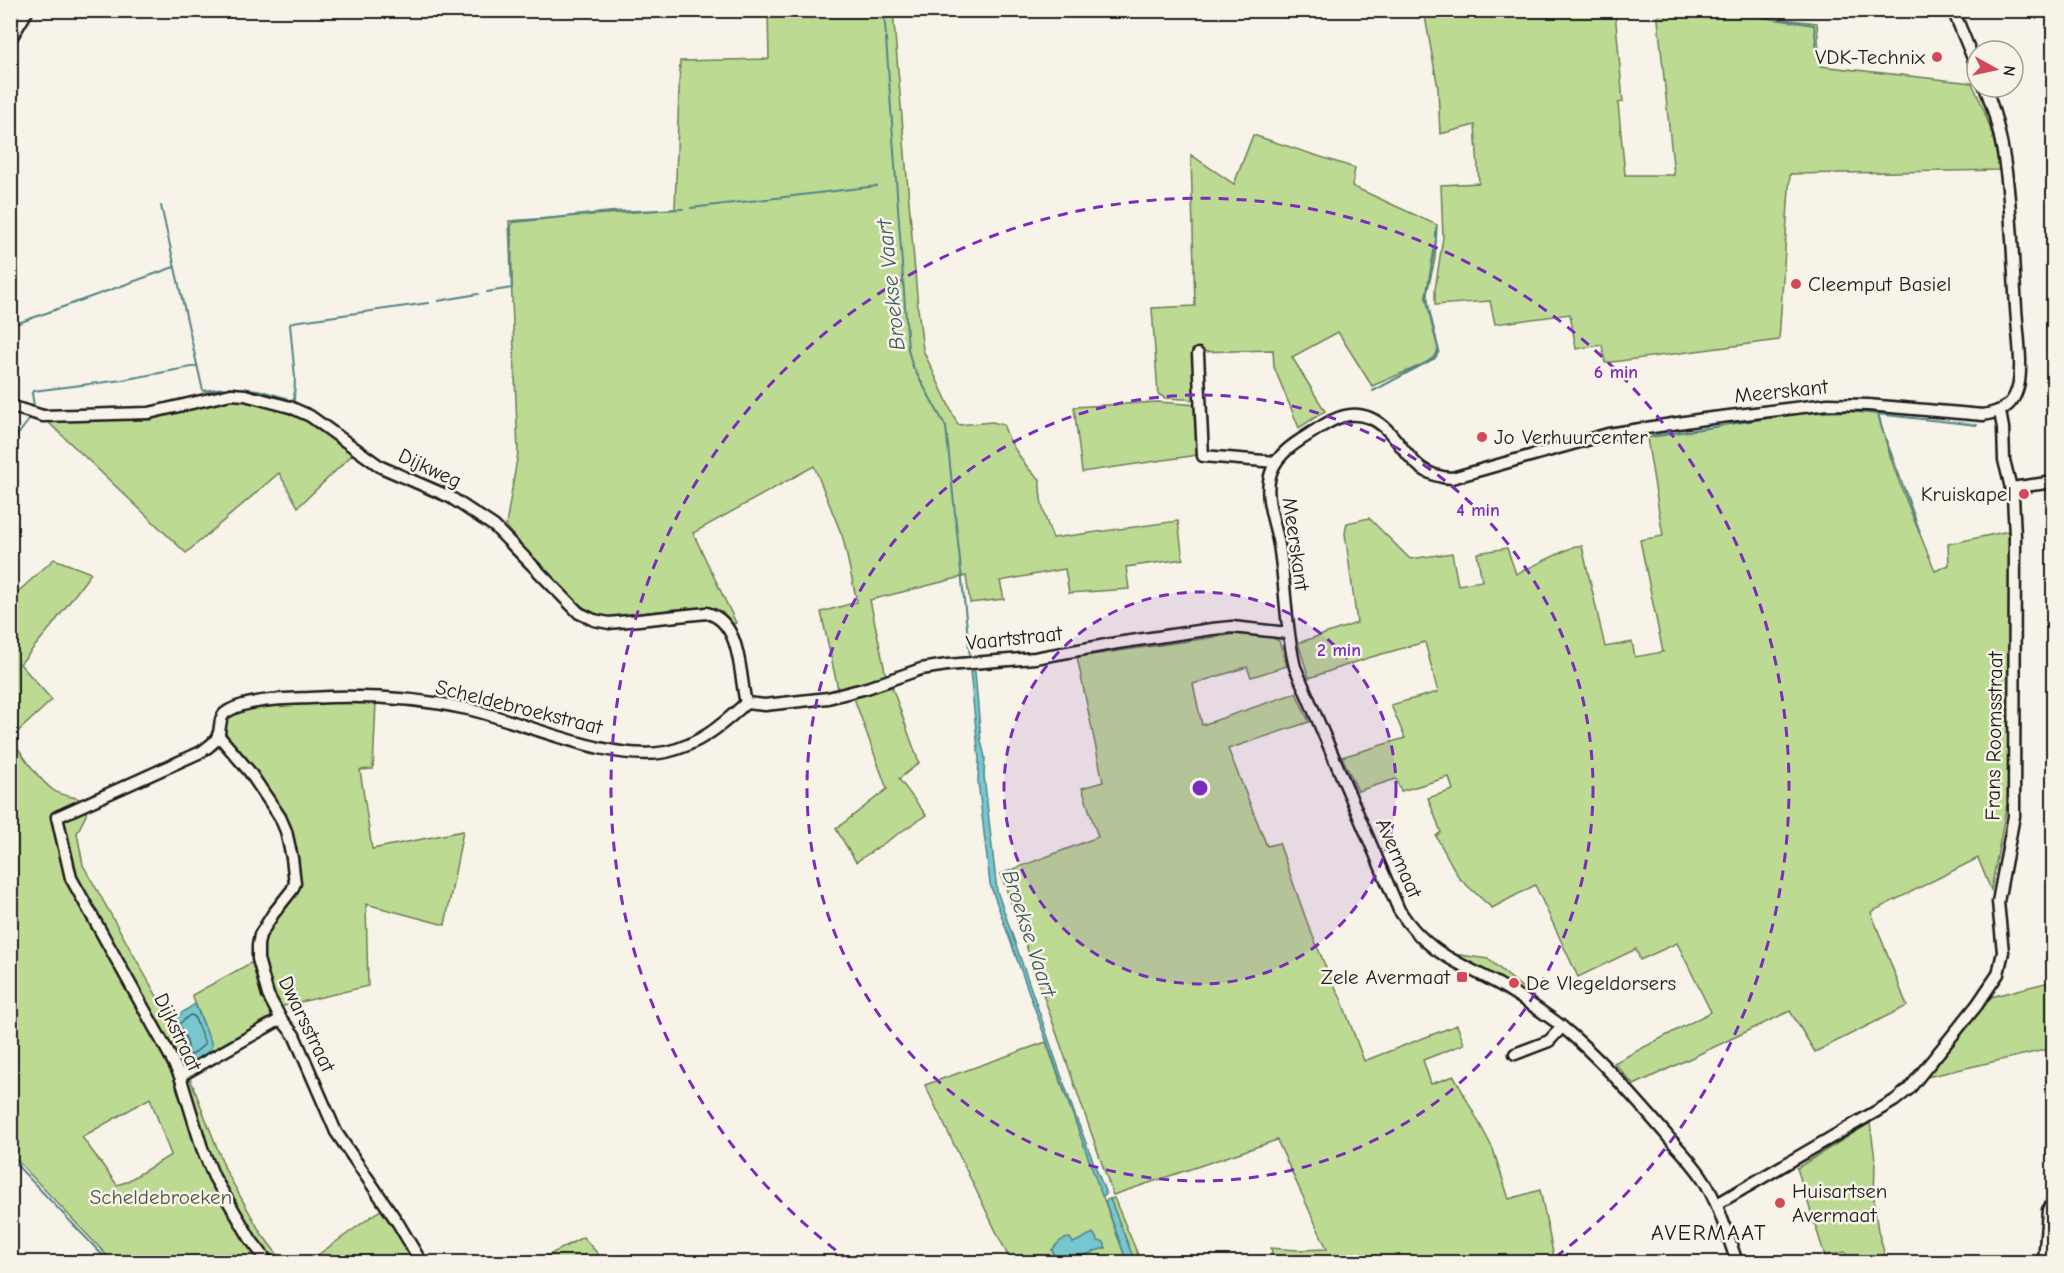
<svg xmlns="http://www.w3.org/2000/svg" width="2064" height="1273" font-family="'Comic Neue',sans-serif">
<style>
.green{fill:#bdda93;stroke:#6c7b58;stroke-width:1.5;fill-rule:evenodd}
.water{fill:#76c7cf;stroke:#528387;stroke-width:1.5}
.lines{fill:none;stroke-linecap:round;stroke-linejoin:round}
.shore{stroke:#406064;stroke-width:1.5}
.stream{stroke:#528387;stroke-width:2}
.minor-casing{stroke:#1c1c1c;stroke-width:15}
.minor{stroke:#f7f3e8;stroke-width:10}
.ring{fill:none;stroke:#7b2cbf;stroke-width:3;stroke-dasharray:10 8}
.poi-dot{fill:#d1495b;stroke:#f7f3e8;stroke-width:2}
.labels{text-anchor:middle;stroke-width:5;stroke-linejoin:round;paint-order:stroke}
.poi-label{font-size:21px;fill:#1c1c1c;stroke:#f7f3e8;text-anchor:start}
.street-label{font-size:21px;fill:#1c1c1c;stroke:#f7f3e8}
.park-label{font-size:21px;fill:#4c5540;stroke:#f7f3e8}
.water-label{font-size:22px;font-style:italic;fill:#3c585b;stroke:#f7f3e8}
.neighbourhood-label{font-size:22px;letter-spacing:1.5px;fill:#1c1c1c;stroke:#f7f3e8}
.centre{fill:#7b2cbf;stroke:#f7f3e8;stroke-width:3}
.ring-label{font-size:18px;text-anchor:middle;font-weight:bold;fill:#7b2cbf;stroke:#f7f3e8;stroke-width:5;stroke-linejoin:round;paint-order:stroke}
</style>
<rect width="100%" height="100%" fill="#f7f3e8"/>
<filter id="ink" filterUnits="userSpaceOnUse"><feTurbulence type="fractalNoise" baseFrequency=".0167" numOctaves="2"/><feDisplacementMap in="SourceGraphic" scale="12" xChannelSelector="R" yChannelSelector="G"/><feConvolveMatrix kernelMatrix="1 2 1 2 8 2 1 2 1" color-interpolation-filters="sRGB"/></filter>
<g filter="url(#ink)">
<!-- green -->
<g class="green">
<path d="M1657 10 1713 11 1817 23 1820 66 1972 83C1986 111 1995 139 2000 170L1790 174 1779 340 1605 363 1602 345 1576 349 1570 314 1495 324 1490 301 1435 305V290L1443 237 1441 185 1479 183 1475 125 1440 134 1438 88 1424 11H1615L1623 102 1618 103 1625 175H1674Z"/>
<path d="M768 11H893L918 308 923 350 958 425 992 422 1004 425C1006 438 1028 472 1040 479 1039 499 1045 520 1053 538L1178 521 1183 559 1126 567 1129 589 1069 593 1065 569 1000 581 1004 599 970 603 966 576 870 600 886 676 838 689 821 612 857 602 843 538 814 466 693 533 736 623 732 624C726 618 722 613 714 610 698 604 628 615 607 617 570 610 537 562 512 534L506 525 518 453 509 221 675 209 680 61 769 59Z"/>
<path d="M1253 135 1355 168 1352 186 1437 225 1435 259 1427 293 1431 322 1438 349 1436 355 1426 363 1372 386 1338 332 1292 357 1325 411 1299 428 1274 367 1273 350 1196 352 1198 400 1165 398 1158 394 1152 308 1195 306 1191 155 1234 184Z"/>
<path d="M237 398 290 411 311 422 354 453 298 507 279 473 186 553 46 420C82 419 121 423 157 417 184 412 210 402 237 398Z"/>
<path d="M1158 402 1198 405 1204 454 1082 472 1074 407Z"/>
<path d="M1853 410 1878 412C1890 466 1914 519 1935 571L1949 565 1948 544 2009 531 2011 633 2007 804 1991 890 1978 858 1871 912 1907 1006 1815 1052 1790 1011 1634 1085 1614 1063 1711 1012 1677 943 1640 960 1636 949 1578 977 1535 885 1492 908 1459 878 1436 836 1441 832 1428 798 1453 790 1449 777 1401 791 1396 779 1358 791 1342 757 1405 738 1391 705 1438 692 1425 642 1368 658 1309 678 1298 643 1357 623 1345 533 1347 523 1369 518 1410 559 1452 553 1458 585 1482 581 1477 553 1507 548 1516 574 1575 546H1582L1605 647 1632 642 1635 657 1663 652 1640 540 1663 536 1647 438 1803 412Z"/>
<path d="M54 559 91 573 51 627 20 664 52 700 11 738V598Z"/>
<path d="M1237 634 1271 637 1279 641 1287 666 1251 677 1247 667 1193 684 1202 725 1296 693 1309 722 1228 749 1267 846 1279 843 1307 922 1327 970 1341 999 1364 1061 1457 1025 1464 1044 1423 1060 1431 1084 1454 1076 1493 1149 1509 1199 1540 1190 1555 1262H1274L1271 1248 1297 1250 1327 1249 1277 1140 1113 1195 1001 874 1098 837 1082 788 1103 782 1077 657Z"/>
<path d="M892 687 919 763 899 779 926 815 856 862 836 829 887 789 854 698Z"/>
<path d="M376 702 373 769 360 770 372 849 463 831 445 925 366 904 368 986 280 1007 272 993 263 969V941L275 918 298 893 299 878 287 821 274 798 223 730 227 716C269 695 329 702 376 702Z"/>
<path d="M11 738C23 755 36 777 53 790 63 798 78 795 87 803L86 815 77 833 83 865 163 1007 182 1043 183 1057 212 1045 192 995 258 959 281 1019 188 1073 226 1171 261 1233 283 1262H113L11 1154ZM150 1098 171 1155 126 1182 117 1185 82 1137Z"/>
<path d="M1453 954 1488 959 1547 1008 1509 983Z"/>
<path d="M2053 981V1048L1927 1077 1991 997Z"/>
<path d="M1046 1042 1127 1262H1070L1097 1250 1073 1243 1052 1250 1058 1262H1011L925 1085Z"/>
<path d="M1870 1123 1875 1159 1874 1203 1878 1231 1887 1262H1848L1845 1252 1825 1256 1797 1168Z"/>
<path d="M1114 1198 1141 1262H1135L1110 1199Z"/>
<path d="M386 1206 419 1259 413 1262H308Z"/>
<path d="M583 1237 605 1262H536Z"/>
</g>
<!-- water -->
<g class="water">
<path d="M970 671 975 672 981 741 985 757 984 776 997 891 1075 1115 1106 1194 1102 1196 990 884 978 781 979 759Z"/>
<path d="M195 1004 212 1045C209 1053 197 1063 187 1063L183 1057 182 1043 170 1021Z"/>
<path d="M1110 1199 1135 1262H1127L1105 1201Z"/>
<path d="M1093 1233 1098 1241 1104 1242 1106 1248C1089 1251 1076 1263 1058 1262L1052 1250C1058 1243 1061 1238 1070 1238L1073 1243Z"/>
</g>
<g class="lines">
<!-- shore -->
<path class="shore" d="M190 1015 194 1016 205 1044 192 1055 189 1054 187 1041 179 1024Z"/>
<!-- stream -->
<g class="stream">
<path d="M884 10 908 349 912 365 946 427 970 657"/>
<path d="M1713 10 1814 25 1818 58"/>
<path d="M10 48 11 47"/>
<path d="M161 206 203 391 223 388"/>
<path d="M691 208 877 186"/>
<path d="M487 292 512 288 511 227 512 223 515 222 611 212 683 209"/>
<path d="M438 301 478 294"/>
<path d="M10 326 174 267"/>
<path d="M230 387 258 390 286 398"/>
<path d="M1373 391 1435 358 1439 351 1426 297 1436 240V228"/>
<path d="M294 400 295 378 290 324 293 322 428 303"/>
<path d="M34 406 32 393 33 391 122 380 197 366"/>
<path d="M1878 413 1881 426 1920 532"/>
<path d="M1730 424 1802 413 1849 411 1977 425"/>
<path d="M1652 436 1721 426"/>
<path d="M10 445 29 420"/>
<path d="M10 1158 109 1262"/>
</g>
<defs>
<g id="minor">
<path d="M1953 10 1977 68"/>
<path d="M10 40 28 10"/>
<path d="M1198 354 1203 456 1276 462"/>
<path d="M10 406 43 416 149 413 231 394 245 395 290 407 310 416 381 467 450 497 494 526 579 613 594 620 609 623 707 613C742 622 739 675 746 703"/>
<path d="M2011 488 2054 482"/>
<path d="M746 703 765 705 828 698 867 688 921 669 947 665 1035 658 1117 643 1212 629 1232 627 1288 633"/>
<path d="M218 735 249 771 280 817 286 831 292 858 295 883 292 890 273 914 260 935 258 945V959L268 995 281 1019 294 1035 336 1132 398 1223 421 1262"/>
<path d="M1515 1054 1549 1041 1562 1027"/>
<path d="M180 1076 281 1019"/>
<path d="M1717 1204 1894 1101 1909 1089 1977 1005 1998 974 2003 952 1998 902 2014 816 2015 536 2013 496 2004 460 2003 428 2000 412"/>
<path d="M268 1262 251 1240 214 1177 202 1148 180 1076 168 1052 71 878 57 817 201 752C207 748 215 743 218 736 222 726 217 716 230 710 250 699 287 699 310 698 362 695 417 698 468 709 525 722 610 763 666 752 699 745 722 725 746 703"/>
<path d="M1737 1262C1727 1235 1720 1207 1705 1182 1695 1164 1678 1149 1665 1133 1633 1096 1598 1056 1560 1025 1546 1014 1530 1004 1515 994 1469 964 1432 961 1399 910L1295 667C1285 627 1286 586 1279 545 1275 521 1262 495 1272 470 1281 449 1301 440 1319 428 1335 418 1351 410 1370 418 1404 433 1405 476 1452 478L1608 434 1704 419 1828 404 1868 405 1983 415C2000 412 2012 407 2017 390 2024 371 2017 329 2016 308 2011 237 2012 153 1985 87"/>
<path d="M2044 1262 2048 1210 2054 1201"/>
</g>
</defs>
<!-- minor casing -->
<use href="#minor" class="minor-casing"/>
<!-- minor -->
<use href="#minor" class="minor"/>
</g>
</g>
<!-- distance rings -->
<circle cx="1200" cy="788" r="196" fill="#7b2cbf" fill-opacity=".12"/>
<g class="ring">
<circle cx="1200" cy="788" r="196"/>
<circle cx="1200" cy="788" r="393"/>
<path d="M850 1261A589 589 0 1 1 1550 1261"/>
</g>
<!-- markers -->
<g class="poi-dot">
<circle cx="1937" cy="57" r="6"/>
<circle cx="1796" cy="284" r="6"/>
<circle cx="1482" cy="437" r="6"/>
<circle cx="2024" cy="494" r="6"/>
<rect x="1456" y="971" width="12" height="12" rx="3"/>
<circle cx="1514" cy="983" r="6"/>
<circle cx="1780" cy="1203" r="6"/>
</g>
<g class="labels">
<!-- poi labels -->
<g class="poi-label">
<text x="1925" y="64" text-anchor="end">VDK-Technix</text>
<text x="1808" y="291">Cleemput Basiel</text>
<text x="1494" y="444">Jo Verhuurcenter</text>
<text x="2012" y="501" text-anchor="end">Kruiskapel</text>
<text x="1450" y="984" text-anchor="end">Zele Avermaat</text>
<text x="1526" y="990">De Vlegeldorsers</text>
<text x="1792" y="1198">Huisartsen<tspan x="1792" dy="24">Avermaat</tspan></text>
</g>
<!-- street labels -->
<g class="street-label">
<text transform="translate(1781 391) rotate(-6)" y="7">Meerskant</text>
<text transform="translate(430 468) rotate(25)" y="7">Dijkweg</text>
<text transform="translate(1296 544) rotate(82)" y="7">Meerskant</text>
<text transform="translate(1014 638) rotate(-6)" y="7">Vaartstraat</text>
<text transform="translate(519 707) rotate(14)" y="7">Scheldebroekstraat</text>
<text transform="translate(1994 736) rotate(-89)" y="7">Frans Roomsstraat</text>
<text transform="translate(1399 858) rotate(66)" y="7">Avermaat</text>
<text transform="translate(307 1024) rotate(64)" y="7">Dwarsstraat</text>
<text transform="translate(178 1032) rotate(64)" y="7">Dijkstraat</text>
</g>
<!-- park labels -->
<g class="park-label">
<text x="161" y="1204">Scheldebroeken</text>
</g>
<!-- water labels -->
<g class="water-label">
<text transform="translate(890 285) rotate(-96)" y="8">Broekse Vaart</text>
<text transform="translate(1030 933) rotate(72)" y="8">Broekse Vaart</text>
</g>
<!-- neighbourhood labels -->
<g class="neighbourhood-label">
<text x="1709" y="1240">AVERMAAT</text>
</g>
</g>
<circle cx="1200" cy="788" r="9" class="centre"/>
<g class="ring-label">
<text x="1616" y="378">6 min</text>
<text x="1478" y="516">4 min</text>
<text x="1339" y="656">2 min</text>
</g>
<!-- margin -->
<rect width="2064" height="1273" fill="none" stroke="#f7f3e8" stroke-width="36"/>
<rect x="18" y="18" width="2028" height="1237" fill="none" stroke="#1c1c1c" stroke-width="2" filter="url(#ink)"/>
<!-- north arrow -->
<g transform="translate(1995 69) rotate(98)"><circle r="28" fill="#f7f3e8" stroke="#9f9d96" stroke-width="1.5"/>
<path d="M0-4.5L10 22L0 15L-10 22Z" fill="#d1495b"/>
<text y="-9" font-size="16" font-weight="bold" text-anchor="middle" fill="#1c1c1c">N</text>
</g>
</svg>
